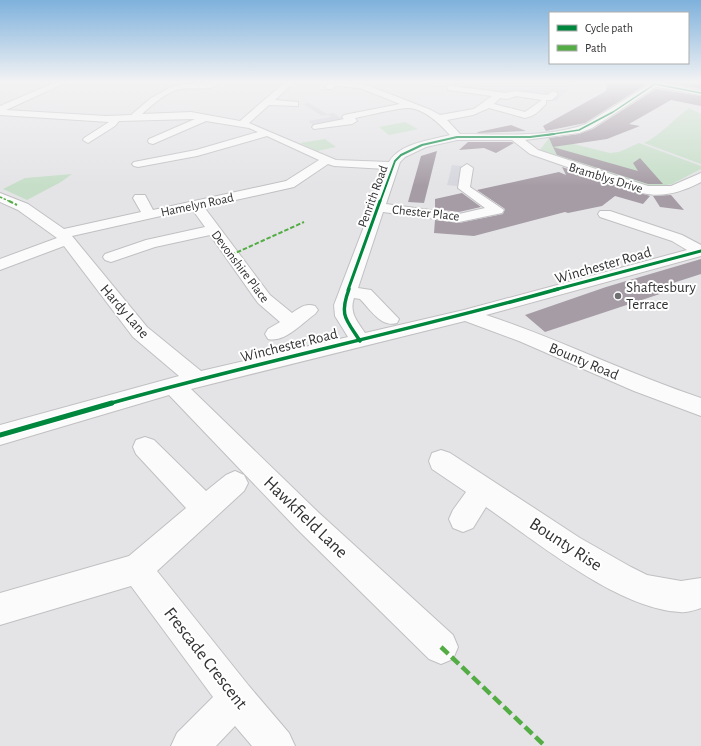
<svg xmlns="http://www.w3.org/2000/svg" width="701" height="746" font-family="'Alegreya Sans',sans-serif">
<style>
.built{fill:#d6d6de}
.green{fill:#c6dec8}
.building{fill:#a69ca5}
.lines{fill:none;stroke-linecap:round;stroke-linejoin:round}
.minor-casing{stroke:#c0c0c3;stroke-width:2}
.minor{fill:#fbfbfb;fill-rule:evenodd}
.quiet-far2{stroke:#54ac45;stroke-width:1.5;stroke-dasharray:2.5 1.5;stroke-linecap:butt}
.quiet-far1{stroke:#54ac45;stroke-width:2;stroke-dasharray:4.5 2;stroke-linecap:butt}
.quiet{stroke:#54ac45;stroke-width:4.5;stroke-dasharray:10 4.5;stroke-linecap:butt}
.cycleway-far4-casing{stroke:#fff;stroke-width:2.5}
.cycleway-far3-casing{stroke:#fff;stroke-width:3.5}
.cycleway-far2-casing{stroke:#fff;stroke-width:5}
.cycleway-far1-casing{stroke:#fff;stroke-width:6}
.cycleway-casing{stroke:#fff;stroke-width:8}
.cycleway-far4{stroke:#00873e;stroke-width:1.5}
.cycleway-far3{stroke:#00873e;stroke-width:2}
.cycleway-far2{stroke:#00873e;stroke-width:3}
.cycleway-far1{stroke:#00873e;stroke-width:3.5}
.cycleway{stroke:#00873e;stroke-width:5}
.poi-dot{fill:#707073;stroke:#fff;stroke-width:1.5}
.labels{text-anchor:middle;stroke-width:4;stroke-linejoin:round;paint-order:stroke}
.far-street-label{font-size:13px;fill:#323234;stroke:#fff}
.street-label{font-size:15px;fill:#323234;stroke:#fff}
.poi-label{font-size:15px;fill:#323234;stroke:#fff;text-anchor:start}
.near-street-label{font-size:18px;fill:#323234;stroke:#fff}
</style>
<rect width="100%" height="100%" fill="#e4e4e7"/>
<!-- built -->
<g class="built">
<path d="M576 82 556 101 497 96 406 83Z"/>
<path d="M309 103 327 114 334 113 343 120 314 126 308 121 331 117 328 115 322 116 303 104Z"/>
<path d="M452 165 462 166 457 186 447 185Z"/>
</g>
<!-- green -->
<g class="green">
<path d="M689 108 701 114V164L644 143C661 135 674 119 689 108Z"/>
<path d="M405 122 418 129 389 135 379 127Z"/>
<path d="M549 138 610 153 619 152 639 143 701 166V169L672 184 654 187 542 152 540 150Z"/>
<path d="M325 139 336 147 317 151 300 143Z"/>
<path d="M72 174 61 182 27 200 3 189 25 178Z"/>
</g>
<!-- building -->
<g class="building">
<path d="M607 82H640L645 85 585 123 546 131 543 126 606 91Z"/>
<path d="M667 82H701V89Z"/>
<path d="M656 89 701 96V106L671 100 629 124 640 126 607 139 553 147 549 138 579 134 593 129Z"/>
<path d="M511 125 526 131 477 133 478 132Z"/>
<path d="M468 142H511L514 143 496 153 484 148 459 150Z"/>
<path d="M553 147 638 171 633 163 640 158 663 184H648L557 155Z"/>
<path d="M437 151 424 203 408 202 421 156Z"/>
<path d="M562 167 650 196 643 204 615 196 602 206 568 213 565 212 474 236 434 233 435 220 459 223 503 214 505 209 477 190 559 172 566 175Z"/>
<path d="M462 193 481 207 459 212 435 209V199Z"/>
<path d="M671 195 684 210 660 207 653 196Z"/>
<path d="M701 259V274L670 284 675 289 545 332 525 315 606 287Z"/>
</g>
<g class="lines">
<defs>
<g id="minor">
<path d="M56 82H67L6 110 106 116 131 115 151 98 171 87 183 84 222 82C211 93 194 86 180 89 166 92 152 105 142 114L191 112 240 121 285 82H294L275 100 298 102V106L269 105 249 123 336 160 389 162C400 143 431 140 450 135 440 124 426 110 410 108 401 107 365 116 355 118L357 121 352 124 314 129 312 127 314 125 344 119 342 117 344 115 400 104 360 88 336 86 332 89H326L325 87 330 82 364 84 431 110 440 115 474 109 492 96 448 90V86H451L506 93 515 91 547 95 554 91 558 94 552 100H546V104C539 111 535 116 525 118L489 108 473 115 447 120 460 134C498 134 550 138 586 124L648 85 641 82H660L701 91V95L656 87 592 128 579 133 525 140 538 150 648 186H671L701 173V182C682 192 663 198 642 193L530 154 512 140H457L426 147 405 157 400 162 386 204 459 214 485 208 458 188 461 168 467 164 473 168 470 187 504 210 502 213 459 222 383 212 358 288 371 290 399 319 397 323C381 328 370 309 360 299L354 298C349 313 357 321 365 333L464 310 687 250 672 241 600 217 598 214 600 211H610L682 235 701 245V256L486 315C559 339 628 374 701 398V416L634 391 519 341 465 321 191 389 319 513 453 635 458 647 453 659 441 664 429 659 299 531 169 395 0 445V425L179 376 133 337 64 246 0 270V259L57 238 18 210 0 202V193L28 204 64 229 141 212 133 198 135 195H145L153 210 286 181 319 160 267 136 197 156 138 167 134 166 132 164 134 162 196 150 258 132 249 128 206 121 153 144 149 143 148 141 149 139 195 119 119 121 115 126 88 143 83 140 84 138 109 122 0 115V106ZM516 96 542 100 525 112 494 104 500 98 507 99ZM328 164 334 166 386 169 334 305 335 316 348 337 201 371 147 327 72 236 192 209 205 227 146 240 105 254 103 257 105 260 111 262 155 247 210 235 258 303 280 322 268 329 265 334 268 339C285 343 302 323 315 314L318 310 315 306C306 303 301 307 292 313L270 295 204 207 294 187Z"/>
<path d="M145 437 154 440 206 491 226 475 235 471 244 475 248 483 244 491 157 571 249 686 289 733 295 746H252L235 726 216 746H171L177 733 213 697 131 586 0 625V593L129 556 186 508 136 454 133 447 136 440Z"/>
<path d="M441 450 450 453 580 538 631 567 647 575 681 581 701 578V608C695 610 687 613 680 612 618 609 537 542 486 507L473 528 463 532 453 528 449 519 453 510 466 492 432 469 429 461 432 453Z"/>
</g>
</defs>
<!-- minor casing -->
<use href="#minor" class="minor-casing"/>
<!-- minor -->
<use href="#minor" class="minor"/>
<!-- quiet-far2 -->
<path class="quiet-far2" d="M0 197 11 202"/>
<!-- quiet-far1 -->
<g class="quiet-far1">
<path d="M9 201 17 205"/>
<path d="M231 255 304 222"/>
</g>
<!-- quiet -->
<path class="quiet" d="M441 647 545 746"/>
<defs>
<path id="cycleway-far4" d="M547 135 579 130 613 112 655 84 701 93"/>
<path id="cycleway-far3" d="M380 202 395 161 401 155 422 145 457 137H530L554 134"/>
<g id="cycleway-far2">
<path d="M348 290 380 201"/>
<path d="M554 290 701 251"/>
</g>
<g id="cycleway-far1">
<path d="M349 289C339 316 346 319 360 341"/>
<path d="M108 404C257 362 409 331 558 289"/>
</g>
<path id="cycleway" d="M0 435 112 403"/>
</defs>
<!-- cycleway-far4 casing -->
<use href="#cycleway-far4" class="cycleway-far4-casing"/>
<!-- cycleway-far3 casing -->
<use href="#cycleway-far3" class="cycleway-far3-casing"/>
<!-- cycleway-far2 casing -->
<use href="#cycleway-far2" class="cycleway-far2-casing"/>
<!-- cycleway-far1 casing -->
<use href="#cycleway-far1" class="cycleway-far1-casing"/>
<!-- cycleway casing -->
<use href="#cycleway" class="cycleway-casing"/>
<!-- cycleway-far4 -->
<use href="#cycleway-far4" class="cycleway-far4"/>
<!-- cycleway-far3 -->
<use href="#cycleway-far3" class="cycleway-far3"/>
<!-- cycleway-far2 -->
<use href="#cycleway-far2" class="cycleway-far2"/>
<!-- cycleway-far1 -->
<use href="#cycleway-far1" class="cycleway-far1"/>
<!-- cycleway -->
<use href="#cycleway" class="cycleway"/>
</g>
<!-- sky -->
<linearGradient id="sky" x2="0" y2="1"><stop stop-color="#7eb1dc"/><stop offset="0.44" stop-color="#f3f3f4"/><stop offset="1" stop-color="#f3f3f4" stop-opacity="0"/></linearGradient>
<rect width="701" height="186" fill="url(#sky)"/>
<!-- markers -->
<circle class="poi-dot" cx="618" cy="296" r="4"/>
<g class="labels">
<!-- far-street labels -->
<g class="far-street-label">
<text transform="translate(606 177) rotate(17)" y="5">Bramblys Drive</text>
<text transform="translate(372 196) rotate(-70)" y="5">Penrith Road</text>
<text transform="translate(197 204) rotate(-12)" y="5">Hamelyn Road</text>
<text transform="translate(426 212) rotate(6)" y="5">Chester Place</text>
<text transform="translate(241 266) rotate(53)" y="5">Devonshire Place</text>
</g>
<!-- street labels -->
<g class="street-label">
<text transform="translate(603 265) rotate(-16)" y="5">Winchester Road</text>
<text transform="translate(125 311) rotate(49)" y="5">Hardy Lane</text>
<text transform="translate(289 345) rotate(-14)" y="5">Winchester Road</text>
<text transform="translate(584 361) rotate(23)" y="5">Bounty Road</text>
</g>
<!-- poi labels -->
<g class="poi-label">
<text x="626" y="292">Shaftesbury<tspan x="626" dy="17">Terrace</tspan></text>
</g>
<!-- near-street labels -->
<g class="near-street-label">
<text transform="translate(306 517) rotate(44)" y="6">Hawkfield Lane</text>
<text transform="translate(566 544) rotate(33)" y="6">Bounty Rise</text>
<text transform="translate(206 658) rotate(52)" y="6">Frescade Crescent</text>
</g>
</g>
<!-- legend -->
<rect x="549" y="12" width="140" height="52" fill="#ffffff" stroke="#adadae"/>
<rect x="557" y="25" width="20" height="6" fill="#00873e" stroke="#adadae"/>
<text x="585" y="32" font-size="12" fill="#323234">Cycle path</text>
<rect x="557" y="45" width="20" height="6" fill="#54ac45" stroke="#adadae"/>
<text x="585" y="52" font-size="12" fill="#323234">Path</text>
</svg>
